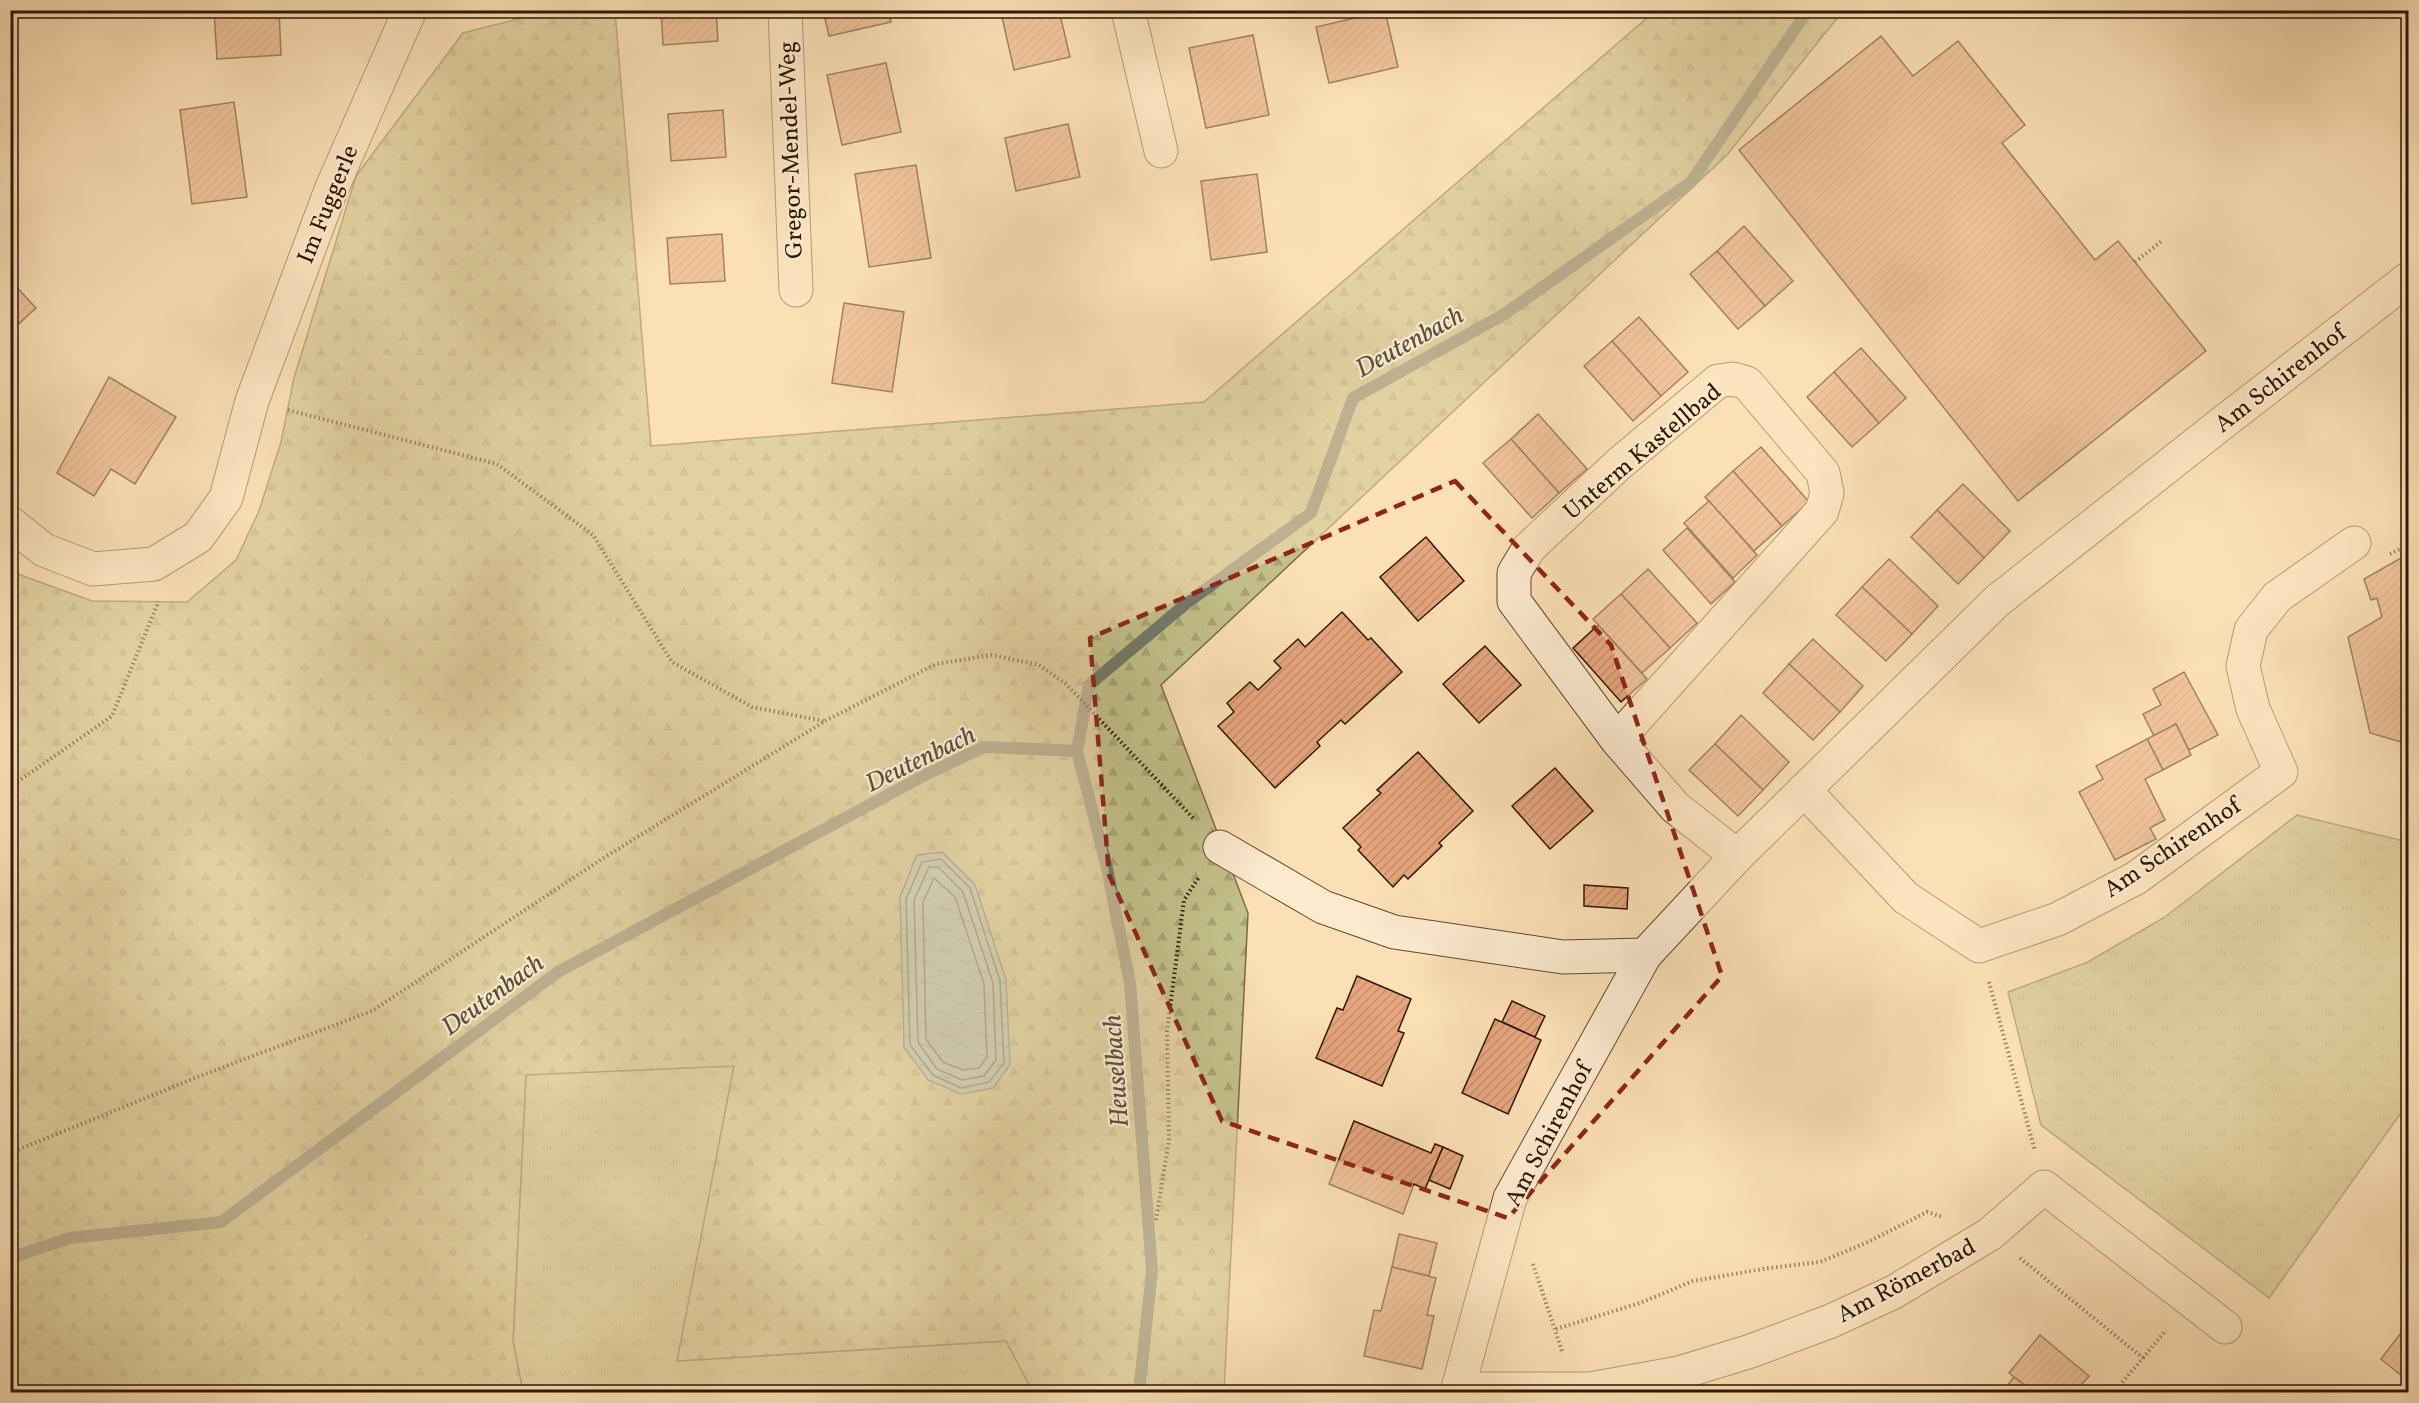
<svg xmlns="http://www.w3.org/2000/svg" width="2419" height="1403" font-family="Vollkorn,serif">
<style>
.grass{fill:url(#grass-tufts);stroke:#796c45;stroke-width:1.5}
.forest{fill:url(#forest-firs);stroke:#796c45;stroke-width:1.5}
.water{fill:url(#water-ripples);stroke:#727a69;stroke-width:1.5}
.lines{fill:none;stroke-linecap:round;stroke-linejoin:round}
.shore{stroke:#676a58;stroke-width:1.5}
.stream{stroke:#727a69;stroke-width:12}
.building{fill:url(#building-hatch);stroke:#2f1700;stroke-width:1.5}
.minor-casing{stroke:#62492d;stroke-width:35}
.path{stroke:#2f1700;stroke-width:4;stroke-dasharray:1.5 3;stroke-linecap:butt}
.minor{stroke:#fceacf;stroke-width:33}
.marked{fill:none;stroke:#8f2418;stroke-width:4.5;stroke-dasharray:12 8;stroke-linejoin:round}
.labels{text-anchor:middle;stroke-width:4.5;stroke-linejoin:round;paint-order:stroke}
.street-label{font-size:24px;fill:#2f1700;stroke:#fceacf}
.water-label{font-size:26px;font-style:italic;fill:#56513d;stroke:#fceacf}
</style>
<defs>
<pattern id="grass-tufts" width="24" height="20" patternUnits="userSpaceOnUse" patternTransform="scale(1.5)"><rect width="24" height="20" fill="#c3c18a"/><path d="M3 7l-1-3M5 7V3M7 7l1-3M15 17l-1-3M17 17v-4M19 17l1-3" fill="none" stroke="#a8a575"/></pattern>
<pattern id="forest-firs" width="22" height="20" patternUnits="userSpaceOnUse" patternTransform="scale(1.5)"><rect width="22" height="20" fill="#c3c18a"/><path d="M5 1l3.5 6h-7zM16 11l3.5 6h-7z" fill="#a8a575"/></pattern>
<pattern id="water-ripples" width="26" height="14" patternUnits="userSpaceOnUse" patternTransform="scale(1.5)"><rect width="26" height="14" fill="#9fbcaf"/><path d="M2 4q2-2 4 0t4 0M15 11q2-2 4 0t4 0" fill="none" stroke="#89a195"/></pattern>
<pattern id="building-hatch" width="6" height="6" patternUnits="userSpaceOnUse" patternTransform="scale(1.5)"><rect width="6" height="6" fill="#e5a57d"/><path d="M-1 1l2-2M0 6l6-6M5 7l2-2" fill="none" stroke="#c58d6a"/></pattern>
</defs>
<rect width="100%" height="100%" fill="#fbdfb5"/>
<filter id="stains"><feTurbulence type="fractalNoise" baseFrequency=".00333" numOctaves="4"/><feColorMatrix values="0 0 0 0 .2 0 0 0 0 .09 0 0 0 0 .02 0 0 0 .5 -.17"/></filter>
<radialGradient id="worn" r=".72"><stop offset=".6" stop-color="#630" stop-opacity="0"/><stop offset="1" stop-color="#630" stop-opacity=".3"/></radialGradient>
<!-- grass -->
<g class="grass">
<path d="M2297 815 2408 842V1103L2269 1298 2041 1125 2008 992 2088 962 2165 917Z"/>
<path d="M734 1066 678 1361 1006 1341 1033 1392H523L513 1341 526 1074Z"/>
</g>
<!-- forest -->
<path class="forest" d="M549 11H615L651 446 1204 402 1655 11H1843L1727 155 1161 685 1248 913 1224 1392H1033L1006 1341 677 1361 734 1066 526 1075 513 1341 523 1392H11L10 568 15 573 92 601 187 602 236 560 259 511 281 442 294 378 356 176 463 33Z"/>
<!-- water -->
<path class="water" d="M942 852 975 885 1006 980 1010 1065 993 1088 961 1094 928 1080 904 1047 900 897 917 855Z"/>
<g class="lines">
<!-- shore -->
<g class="shore">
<path d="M941 859 970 888 1000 981 1004 1063 989 1082 961 1088 933 1075 910 1045 906 899 922 862Z"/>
<path d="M929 867H938L963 892 993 983 996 1060 984 1076 962 1080 937 1069 918 1042 914 900Z"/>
<path d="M934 878 955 897 984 984 987 1057 979 1068 963 1070 943 1062 926 1039 923 902Z"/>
</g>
<!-- stream -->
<g class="stream">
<path d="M1077 751 1106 864 1130 983 1152 1271 1139 1392"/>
<path d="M10 1258 70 1238 221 1222 558 972 929 773 984 747 1077 751 1089 685 1188 602 1311 513 1353 398 1503 315 1691 182 1808 10"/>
</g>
</g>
<!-- building -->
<g class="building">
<path d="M214 10H279L281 55 217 59Z"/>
<path d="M661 10H716L718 41 663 45Z"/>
<path d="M823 10H888L891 22 829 36Z"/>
<path d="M1031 10H1059L1070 57 1014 70 1002 17Z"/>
<path d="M1172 10H1204L1173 17Z"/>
<path d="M1385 11 1398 67 1329 83 1316 27Z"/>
<path d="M1253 35 1269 115 1206 128 1189 48Z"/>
<path d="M1881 36 1913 76 1958 41 2025 125 2002 143 2095 260 2118 241 2206 351 2018 501 1739 150Z"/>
<path d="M886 63 901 132 842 145 827 75Z"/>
<path d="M234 102 247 197 192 204 180 110Z"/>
<path d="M723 110 726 157 671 161 668 114Z"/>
<path d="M1068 124 1080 177 1016 191 1005 138Z"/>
<path d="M916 165 931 258 869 267 855 174Z"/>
<path d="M1257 174 1267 252 1211 260 1201 181Z"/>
<path d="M1744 226 1793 281 1765 306 1717 251Z"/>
<path d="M722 234 725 281 670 284 667 238Z"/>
<path d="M1717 251 1765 306 1738 329 1690 274Z"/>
<path d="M10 280 36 308 10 332Z"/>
<path d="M844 303 904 312 892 392 832 383Z"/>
<path d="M1639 317 1688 372 1661 396 1612 341Z"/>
<path d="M1612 341 1661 396 1633 421 1584 366Z"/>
<path d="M1861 348 1906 398 1879 423 1834 372Z"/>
<path d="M1834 372 1879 423 1852 447 1807 397Z"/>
<path d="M109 377 176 417 135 484 111 469 94 496 57 473Z"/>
<path d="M1538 414 1587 469 1559 493 1511 439Z"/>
<path d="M1511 439 1559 493 1532 518 1483 463Z"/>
<path d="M1761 447 1809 502 1782 526 1733 471Z"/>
<path d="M1733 471 1782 526 1754 551 1705 497Z"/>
<path d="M1963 484 2010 531 1984 558 1937 510Z"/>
<path d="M1709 501 1757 555 1733 578 1684 523Z"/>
<path d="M1937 510 1984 558 1958 584 1911 537Z"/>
<path d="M1687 528 1735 582 1711 604 1663 550Z"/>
<path d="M1426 537 1464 581 1418 621 1380 577Z"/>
<path d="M2408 554V744L2370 733 2348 637 2382 617 2377 598 2371 600 2364 579Z"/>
<path d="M1889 559 1938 606 1912 634 1862 587Z"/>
<path d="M1648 569 1697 623 1670 648 1621 594Z"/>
<path d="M1862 587 1912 634 1886 661 1836 615Z"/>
<path d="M1621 594 1670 648 1642 673 1593 619Z"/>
<path d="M1342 612 1368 640 1371 638 1402 672 1345 724 1341 720 1317 742 1320 746 1275 788 1218 726 1234 712 1227 703 1250 682 1258 690 1281 668 1274 661 1298 639 1305 647Z"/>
<path d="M1598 625 1647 679 1621 702 1573 648Z"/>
<path d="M1813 639 1863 686 1840 712 1789 664Z"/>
<path d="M1485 646 1521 685 1479 723 1443 684Z"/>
<path d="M1789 664 1840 712 1813 740 1763 693Z"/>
<path d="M2184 672 2218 735 2189 750 2176 724 2154 736 2143 714 2161 705 2153 689Z"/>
<path d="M1741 715 1789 762 1763 790 1715 744Z"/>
<path d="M2176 724 2191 755 2163 770 2147 739Z"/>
<path d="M2147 739 2163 770 2145 779 2165 820 2150 828 2156 839 2115 860 2079 792 2103 779 2096 766Z"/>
<path d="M1715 744 1763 790 1738 816 1689 770Z"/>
<path d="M1418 752 1473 811 1439 843 1442 846 1408 879 1404 875 1393 887 1358 850 1361 847 1343 828 1381 793 1377 790Z"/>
<path d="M1555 768 1593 811 1550 849 1512 806Z"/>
<path d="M1584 885 1628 888 1627 909 1584 906Z"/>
<path d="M1357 976 1411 999 1398 1031 1404 1033 1382 1086 1316 1058 1337 1008 1343 1010Z"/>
<path d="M1512 1001 1545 1016 1535 1037 1502 1022Z"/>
<path d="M1495 1019 1541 1040 1508 1114 1462 1093Z"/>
<path d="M1354 1121 1431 1153 1435 1144 1443 1147 1425 1189 1414 1184 1403 1214 1329 1184Z"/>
<path d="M1443 1147 1463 1156 1450 1189 1429 1180Z"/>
<path d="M2408 1162V1179L2401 1173Z"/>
<path d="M1399 1234 1437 1243 1429 1276 1392 1267Z"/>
<path d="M1392 1267 1436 1278 1427 1315 1434 1316 1422 1369 1364 1356 1374 1310 1381 1311Z"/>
<path d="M2408 1324V1381L2381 1359Z"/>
<path d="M2040 1335 2089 1376 2075 1392H2033L2009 1373Z"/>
<path d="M2014 1377 2033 1392H2002Z"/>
</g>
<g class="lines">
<defs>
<g id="minor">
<path d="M785 10 796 290"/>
<path d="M1128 10 1161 151"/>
<path d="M10 523 44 550 93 569 154 564 198 537 226 498 252 401 331 190 410 10"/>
<path d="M1617 740 1822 511 1827 493 1823 473 1747 383 1733 379 1718 381 1620 463 1529 548 1514 573V601L1617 740 1675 807 1737 856"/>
<path d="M1804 790 1906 898 1979 946 2058 919 2136 878 2281 772 2253 709 2243 666 2251 630 2277 597 2354 543"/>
<path d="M1220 847 1323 907 1394 932 1563 957 1645 955"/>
<path d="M1458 1389H1590L1679 1373 1751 1351 1831 1321 1894 1292 1990 1234 2044 1187 2225 1327"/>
<path d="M1457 1392 1510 1198 1645 955 1737 856 1997 601 2221 424 2408 279"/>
</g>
</defs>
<!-- minor casing -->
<use href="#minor" class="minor-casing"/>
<!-- path -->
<g class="path">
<path d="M2135 262 2163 240"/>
<path d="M288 410 497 464 593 535 672 662 752 707 824 721"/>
<path d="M2390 554 2408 545"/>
<path d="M10 787 112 716 157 605V601"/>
<path d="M1989 982 2035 1151"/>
<path d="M10 1153 200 1076 372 1011 605 857 825 721 936 664 992 655 1039 665 1066 684 1195 820"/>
<path d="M1156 1220 1169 1140 1167 1031 1184 900 1199 877"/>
<path d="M2020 1258 2143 1358 2114 1392"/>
<path d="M1533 1264 1562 1351"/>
<path d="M1556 1329 1640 1303 1693 1281 1769 1268 1820 1262 1868 1242 1927 1212 1943 1217"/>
<path d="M2143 1358 2166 1330"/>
</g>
<!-- minor -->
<use href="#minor" class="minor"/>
</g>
<!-- marked area -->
<path d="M0 0H2419V1403H0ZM1455 481 1611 645 1722 976 1508 1218 1222 1121 1109 875 1090 638Z" fill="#fbdfb5" fill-opacity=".55" fill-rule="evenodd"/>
<path class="marked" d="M1455 481 1611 645 1722 976 1508 1218 1222 1121 1109 875 1090 638Z"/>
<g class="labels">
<!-- street labels -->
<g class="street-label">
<text transform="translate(790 150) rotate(-92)" y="8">Gregor-Mendel-Weg</text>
<text transform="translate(327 204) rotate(-68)" y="8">Im Fuggerle</text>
<text transform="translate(2280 378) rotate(-38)" y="8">Am Schirenhof</text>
<text transform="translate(1642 451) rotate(-40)" y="8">Unterm Kastellbad</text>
<text transform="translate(2172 847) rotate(-34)" y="8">Am Schirenhof</text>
<text transform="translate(1548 1134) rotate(-62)" y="8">Am Schirenhof</text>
<text transform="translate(1906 1280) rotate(-28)" y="8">Am Römerbad</text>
</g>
<!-- water labels -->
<g class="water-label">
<text transform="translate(1409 341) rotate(-29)" y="9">Deutenbach</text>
<text transform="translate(920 758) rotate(-26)" y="9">Deutenbach</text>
<text transform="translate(492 994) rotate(-36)" y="9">Deutenbach</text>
<text transform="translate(1115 1071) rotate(-94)" y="9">Heuselbach</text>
</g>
</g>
<!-- margin -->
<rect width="2419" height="1403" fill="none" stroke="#fbdfb5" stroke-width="36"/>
<rect x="12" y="12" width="2395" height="1379" fill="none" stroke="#2f1700" stroke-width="3"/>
<rect x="18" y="18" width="2383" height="1367" fill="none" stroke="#2f1700" stroke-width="1.5"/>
<rect width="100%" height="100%" filter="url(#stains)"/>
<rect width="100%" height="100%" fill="url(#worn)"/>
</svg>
